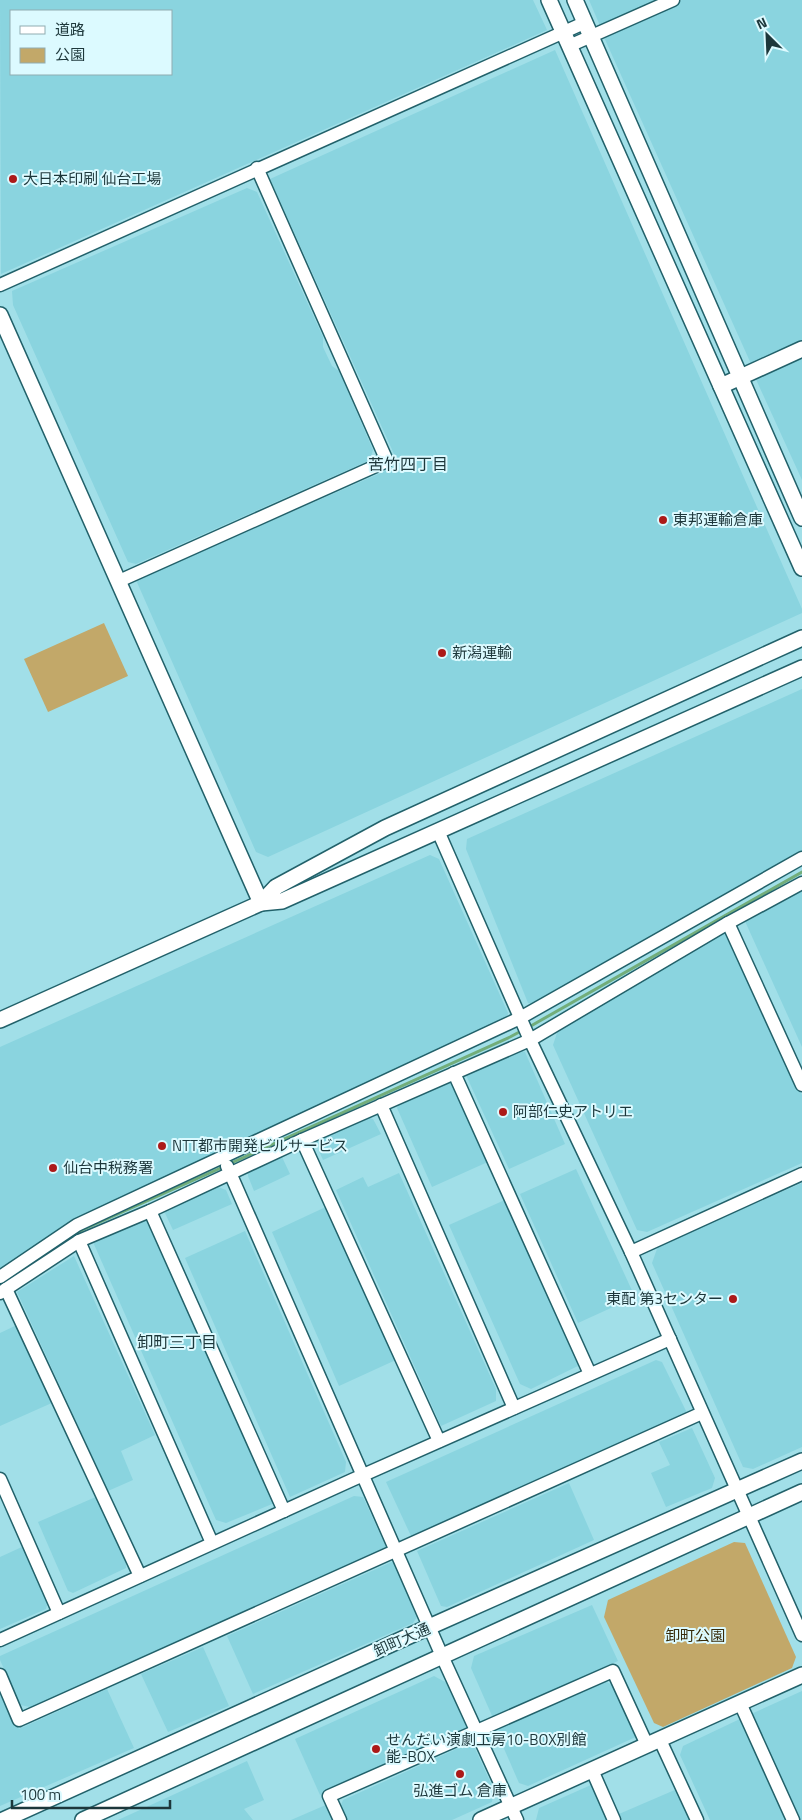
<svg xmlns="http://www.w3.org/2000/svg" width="802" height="1820" font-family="'Titillium Web','Noto Sans JP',sans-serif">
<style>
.built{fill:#8ad4df;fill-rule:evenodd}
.green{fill:#c2a869}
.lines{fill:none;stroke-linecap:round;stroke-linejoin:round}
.stream{stroke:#72ad7a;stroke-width:3}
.minor-casing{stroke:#22616a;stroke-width:15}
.tertiary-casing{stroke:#22616a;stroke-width:18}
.minor{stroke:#fff;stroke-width:12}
.tertiary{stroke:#fff;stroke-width:15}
.poi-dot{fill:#ac1a19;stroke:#dcfaff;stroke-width:2}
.labels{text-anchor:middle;stroke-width:4;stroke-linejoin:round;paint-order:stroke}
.poi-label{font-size:15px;fill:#1d373b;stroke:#dcfaff;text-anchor:start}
.park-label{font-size:15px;fill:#372b0a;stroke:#dcfaff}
.street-label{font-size:15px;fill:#1d373b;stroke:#dcfaff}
.neighbourhood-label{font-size:16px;fill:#1d373b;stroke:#dcfaff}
</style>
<rect width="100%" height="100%" fill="#a1dfe8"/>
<!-- built -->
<g class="built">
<path d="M0 0H533L547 30 1 274ZM171 11V74H11V11Z"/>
<path d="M589 0H664L601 28Z"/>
<path d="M682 0H802V344L752 366 603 35Z"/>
<path d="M555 50 802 609V613L268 857 256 852 136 580 399 465 270 179Z"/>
<path d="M247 188 257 192 323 337V347L332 366 339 371 373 450 370 460 136 564 128 562 13 305 12 291Z"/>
<path d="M802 354V480L754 375Z"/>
<path d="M802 689V853L540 1005 528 1003 466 849 467 839Z"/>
<path d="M430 855 439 859 508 1013 506 1022 73 1219 0 1269V1047Z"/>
<path d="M802 888V1047L744 919Z"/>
<path d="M722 933H729L802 1095V1163L647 1232 637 1230 553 1045 558 1030Z"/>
<path d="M516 1050 525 1052 565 1144 509 1169 465 1073Z"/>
<path d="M452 1078 490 1161 432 1187 397 1108 399 1103Z"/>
<path d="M367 1117 373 1119 381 1134 323 1160 314 1140Z"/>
<path d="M282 1157 290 1174 254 1191 248 1176V1171Z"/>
<path d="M576 1169 635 1297 578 1323 520 1194Z"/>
<path d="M399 1173 496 1389V1401L441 1426 336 1190 363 1177 368 1187Z"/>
<path d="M802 1183V1447L753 1469 743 1467 652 1263 658 1246Z"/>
<path d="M218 1187 226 1190 232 1204 173 1230 164 1211Z"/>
<path d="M507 1199 582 1364 531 1389 520 1384 449 1225Z"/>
<path d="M330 1205 398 1359 339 1386 272 1232Z"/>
<path d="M150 1217 277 1502 226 1523 216 1520 93 1242Z"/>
<path d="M245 1231 346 1462 345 1472 290 1497 185 1258Z"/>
<path d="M74 1256 155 1435 121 1451 133 1480 108 1491 17 1292Z"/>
<path d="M19 1324 54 1402 0 1426V1333Z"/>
<path d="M656 1360 662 1362 688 1415 411 1536 386 1482Z"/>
<path d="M692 1428 715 1478 712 1488 666 1507 651 1473 670 1465 659 1442Z"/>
<path d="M569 1483 594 1540 447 1607 441 1606 417 1551Z"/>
<path d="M98 1496 126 1560V1568L73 1593 68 1591 38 1522Z"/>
<path d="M354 1496 363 1497 387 1549 35 1708 20 1705 0 1660V1656Z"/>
<path d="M24 1546 49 1598 46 1609 0 1629V1557Z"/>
<path d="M394 1561 419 1614 413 1623 253 1694 227 1636Z"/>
<path d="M592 1605 618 1661 493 1718 471 1668 474 1656Z"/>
<path d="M203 1647 229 1706 168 1732 141 1674Z"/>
<path d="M434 1676 447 1683 467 1729 320 1795 295 1739Z"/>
<path d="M602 1680 615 1686 638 1736 528 1786 519 1783 498 1735 500 1727Z"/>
<path d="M0 1689 19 1729 107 1689 134 1748 0 1806Z"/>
<path d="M802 1691V1820H799L751 1714Z"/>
<path d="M742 1718 786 1820H710L680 1755 683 1746Z"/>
<path d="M472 1742 494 1790 492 1802 452 1820H345L340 1808 343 1800Z"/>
<path d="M247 1761 264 1800 244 1809 253 1820H118Z"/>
<path d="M591 1785 607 1820H536L539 1808Z"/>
<path d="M677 1789 690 1820H621L619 1814Z"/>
<path d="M328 1804 335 1820H291Z"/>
</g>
<!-- green -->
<g class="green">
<path d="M104 623 128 676 48 712 24 659Z"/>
<path d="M734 1542 745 1543 796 1657 792 1668 663 1727 654 1723 604 1617 608 1600Z"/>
</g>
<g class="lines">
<!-- stream -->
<g class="stream">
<path d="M529 1027 802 872"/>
<path d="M229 1164 510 1037 523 1030"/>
<path d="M38 1261 82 1230 223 1167"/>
</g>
<defs>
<g id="minor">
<path d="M569 46 673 0"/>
<path d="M0 285 584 23"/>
<path d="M119 581 387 461 257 168"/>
<path d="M438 831 530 1040 631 1252 802 1635"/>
<path d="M728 923 802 1085"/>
<path d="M454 1073 590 1374"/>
<path d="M381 1105 514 1408"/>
<path d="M302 1140 439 1441"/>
<path d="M227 1166 442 1656 517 1820"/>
<path d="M150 1211 284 1511"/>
<path d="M79 1241 212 1543"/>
<path d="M631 1252 802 1174"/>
<path d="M0 1277 77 1225 520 1018 802 858"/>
<path d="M6 1289 140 1576"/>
<path d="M0 1293 79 1241 150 1211 302 1140 530 1040 728 923 802 883"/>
<path d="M0 1479 59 1613"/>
<path d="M0 1640 352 1480 670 1339"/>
<path d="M0 1675 19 1720 702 1413"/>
<path d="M740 1703 793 1820"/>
<path d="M660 1740 697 1820"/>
<path d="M592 1770 614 1820"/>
<path d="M340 1820 329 1796 613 1671 647 1745"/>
</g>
<g id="tertiary">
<path d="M549 0 802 568"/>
<path d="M575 0 802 518"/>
<path d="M0 315 261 903"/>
<path d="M721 386 802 349"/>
<path d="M261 903 276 887 385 828 802 638"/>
<path d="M0 1020 261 903 282 901 802 668"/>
<path d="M3 1820 429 1627 802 1461"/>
<path d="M83 1820 802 1492"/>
<path d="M481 1820 802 1675"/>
</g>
</defs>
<!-- minor casing -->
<use href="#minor" class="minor-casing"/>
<!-- tertiary casing -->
<use href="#tertiary" class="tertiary-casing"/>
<!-- minor -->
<use href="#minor" class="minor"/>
<!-- tertiary -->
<use href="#tertiary" class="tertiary"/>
</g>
<!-- markers -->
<g class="poi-dot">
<circle cx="13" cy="179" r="5"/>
<circle cx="663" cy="520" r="5"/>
<circle cx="442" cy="653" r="5"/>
<circle cx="503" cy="1112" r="5"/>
<circle cx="162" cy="1146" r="5"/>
<circle cx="53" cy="1168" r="5"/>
<circle cx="733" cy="1299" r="5"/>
<circle cx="376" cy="1749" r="5"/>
<circle cx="460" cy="1774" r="5"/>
</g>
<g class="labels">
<!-- poi labels -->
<g class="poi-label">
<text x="23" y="184">大日本印刷 仙台工場</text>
<text x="673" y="525">東邦運輸倉庫</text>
<text x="452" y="658">新潟運輸</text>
<text x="513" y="1117">阿部仁史アトリエ</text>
<text x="172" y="1151">NTT都市開発ビルサービス</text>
<text x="63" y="1173">仙台中税務署</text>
<text x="723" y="1304" text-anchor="end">東配 第3センター</text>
<text x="386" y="1745">せんだい演劇工房10-BOX別館<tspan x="386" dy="17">能-BOX</tspan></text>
<text x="460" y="1796" text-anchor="middle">弘進ゴム 倉庫</text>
</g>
<!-- park labels -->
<g class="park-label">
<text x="695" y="1641">卸町公園</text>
</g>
<!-- street labels -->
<g class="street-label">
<text transform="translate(402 1640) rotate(-24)" y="5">卸町大通</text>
</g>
<!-- neighbourhood labels -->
<g class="neighbourhood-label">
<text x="408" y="470">苦竹四丁目</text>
<text x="177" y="1348">卸町三丁目</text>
</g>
</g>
<!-- legend -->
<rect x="10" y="10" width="162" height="65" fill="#dcfaff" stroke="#90acb1"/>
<rect x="20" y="26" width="25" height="8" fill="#ffffff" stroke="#90acb1"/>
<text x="55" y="35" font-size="15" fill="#1d373b">道路</text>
<rect x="20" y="48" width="25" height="15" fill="#c2a869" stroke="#90acb1"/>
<text x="55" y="60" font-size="15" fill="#1d373b">公園</text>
<!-- north arrow -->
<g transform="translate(767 35) rotate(336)" stroke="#dcfaff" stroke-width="4" paint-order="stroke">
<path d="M0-4L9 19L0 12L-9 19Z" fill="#1d373b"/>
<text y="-8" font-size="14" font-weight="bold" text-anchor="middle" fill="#1d373b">N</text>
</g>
<!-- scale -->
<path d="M12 1800v8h158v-8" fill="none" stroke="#1d373b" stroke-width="2.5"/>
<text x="20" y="1800" font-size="15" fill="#1d373b" stroke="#dcfaff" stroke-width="4" paint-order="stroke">100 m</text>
</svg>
